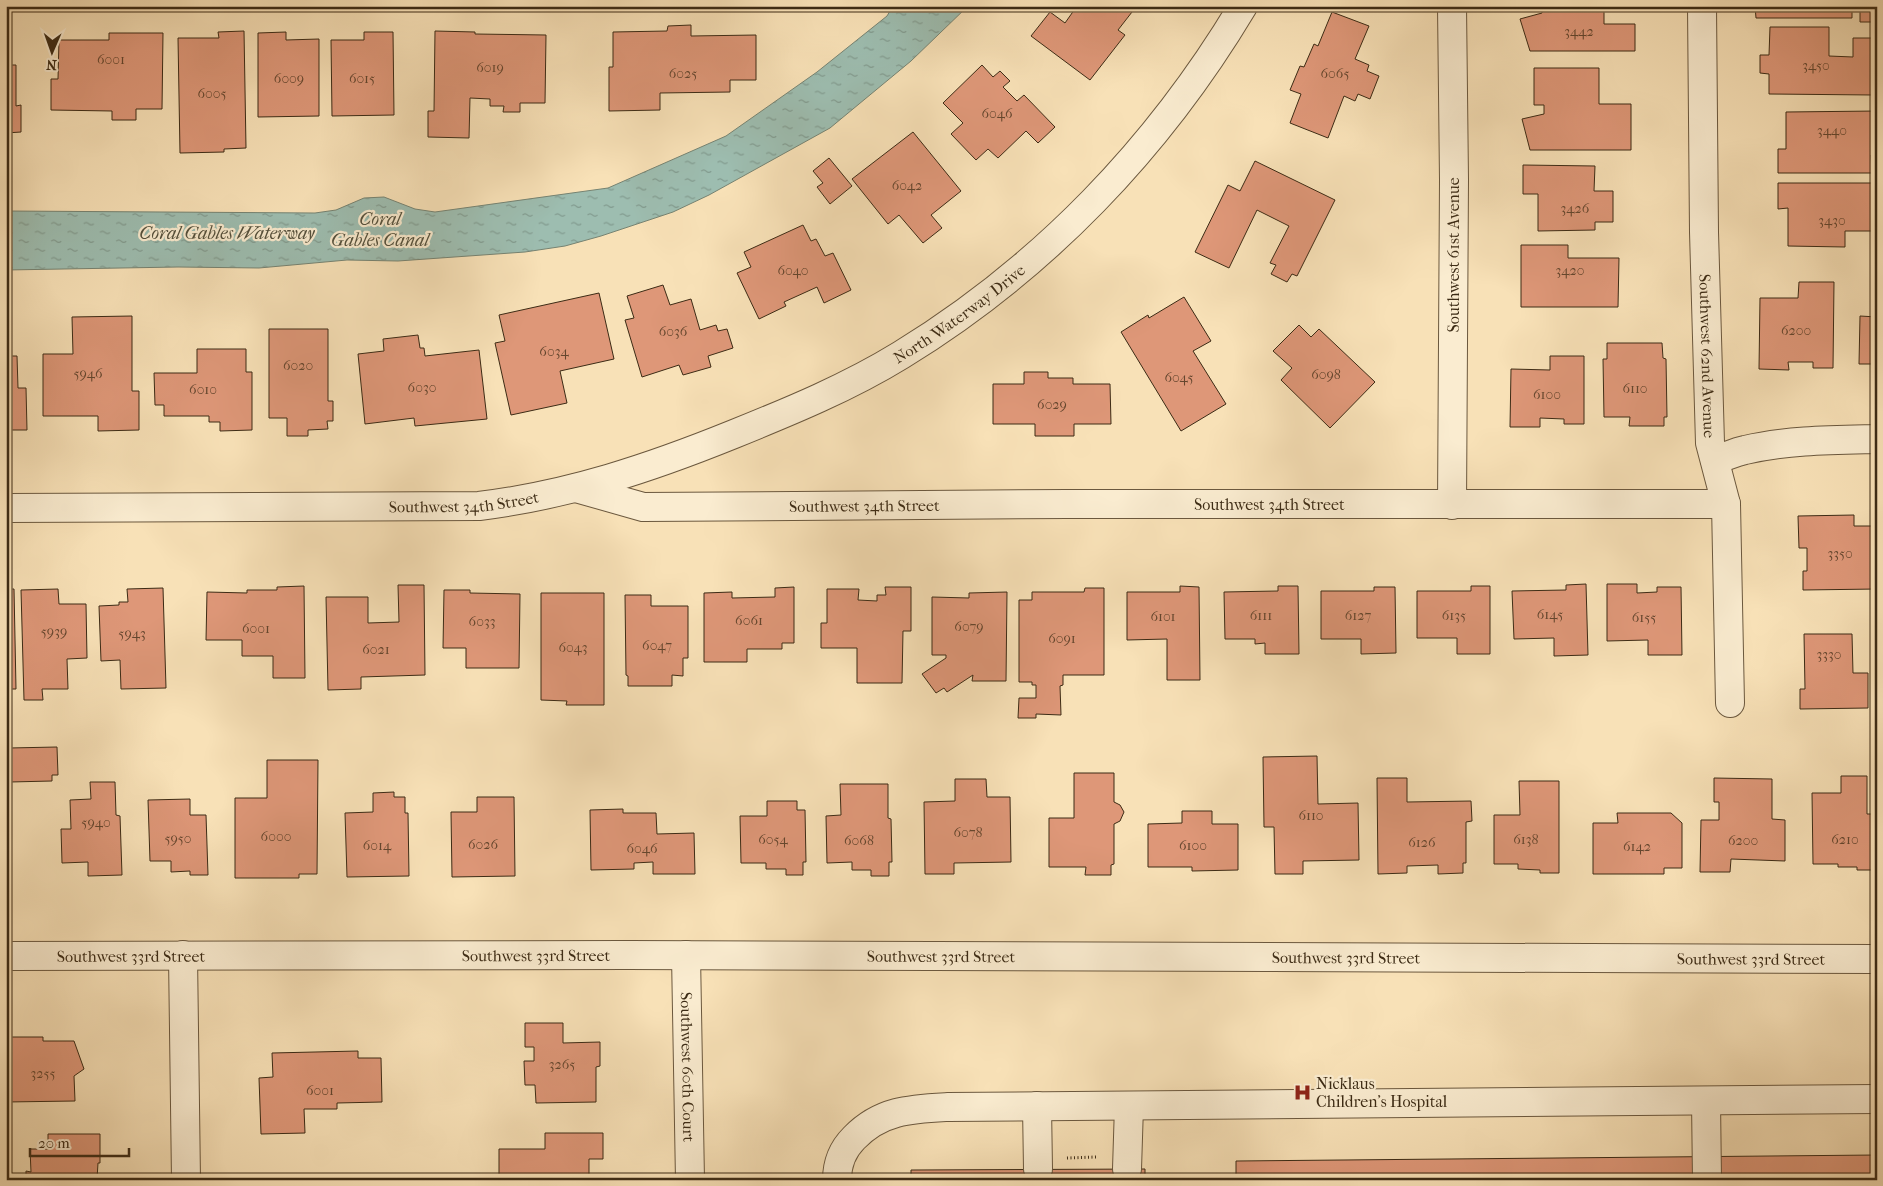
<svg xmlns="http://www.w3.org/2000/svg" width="1883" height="1186" font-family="'IM FELL French Canon',serif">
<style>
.water{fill:url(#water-ripples);stroke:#768372}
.building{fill:#de9778;stroke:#3c2b15}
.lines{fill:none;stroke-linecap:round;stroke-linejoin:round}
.minor-casing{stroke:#6b583e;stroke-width:30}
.path{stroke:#3c2b15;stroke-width:3;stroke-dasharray:1 2.5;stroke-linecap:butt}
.minor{stroke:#faecd0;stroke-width:28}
.labels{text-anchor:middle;stroke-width:4.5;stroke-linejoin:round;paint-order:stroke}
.number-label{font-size:14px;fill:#64462e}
.street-label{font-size:16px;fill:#3c2b15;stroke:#faecd0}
.poi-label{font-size:16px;fill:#3c2b15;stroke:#faecd0;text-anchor:start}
.water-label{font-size:18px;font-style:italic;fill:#54503c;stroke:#faecd0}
</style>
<defs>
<pattern id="water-ripples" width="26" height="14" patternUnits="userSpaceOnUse" patternTransform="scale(1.25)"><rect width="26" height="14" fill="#9dbdb0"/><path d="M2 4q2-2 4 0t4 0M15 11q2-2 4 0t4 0" fill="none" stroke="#819a8e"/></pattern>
</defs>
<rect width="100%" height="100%" fill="#f8e1b7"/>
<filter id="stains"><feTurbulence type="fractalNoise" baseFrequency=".004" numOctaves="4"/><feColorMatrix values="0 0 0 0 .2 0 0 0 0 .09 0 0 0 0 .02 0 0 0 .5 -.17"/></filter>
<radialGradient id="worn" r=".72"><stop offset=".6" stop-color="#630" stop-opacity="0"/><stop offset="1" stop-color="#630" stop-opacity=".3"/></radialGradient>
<!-- water -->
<path class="water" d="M893 6H968L911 61 830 128 709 195 673 212 601 236 565 246 525 252 398 261 347 260 259 268 178 267 6 270V211L315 213 336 210 364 198 384 197 415 209 435 212 608 188 726 136 817 72 887 16Z"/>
<!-- building -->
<g class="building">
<path d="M1077 6H1124L1132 12 1118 30 1125 35 1090 80 1031 36 1050 12 1065 23Z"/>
<path d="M1542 6H1604V24H1635V51H1530L1520 19 1542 13Z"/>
<path d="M1755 6H1877V22H1860V11H1852V18H1756Z"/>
<path d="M1332 12 1369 26 1355 59 1369 65 1367 71 1379 76 1370 99 1358 94 1355 101 1344 96 1328 138 1290 123 1301 94 1290 90 1300 66 1304 67 1314 44 1318 46Z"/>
<path d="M691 25V36L756 35V80H730V92L660 93V110L609 111V67H613V32L667 31 668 26Z"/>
<path d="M1770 27H1829V56L1853 57V38H1873V29H1877V51H1873V95L1769 94V74L1760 73V55H1769Z"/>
<path d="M244 31 246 148 224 149V152L180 153 178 38H219L218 32Z"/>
<path d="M435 31 475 32V34L546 35 545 103H520V112H503L504 106H490V99L470 98 469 138 428 137V111H434Z"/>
<path d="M286 32V40L319 39V116L258 117V33Z"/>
<path d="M364 32H393L394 115 332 116 331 40H364Z"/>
<path d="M109 33H163L162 109H136V120H112V111L51 110V79H58L59 40H109Z"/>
<path d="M6 65H16V106L21 105V132L6 133Z"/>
<path d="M982 65 993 77 1000 71 1010 81 1003 87 1017 101 1024 95 1055 127 1038 143 1026 131 998 158 988 149 976 160 951 134 963 123 943 103Z"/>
<path d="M1534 68H1599V104H1631V150H1530L1522 119 1544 114V105H1534Z"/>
<path d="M1877 111V155H1871L1872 173H1778V149H1786V112Z"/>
<path d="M913 132 961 191 931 215 942 228 923 243 899 215 888 224 852 179Z"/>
<path d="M829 158 852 186 830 204 817 187 823 183 813 171Z"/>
<path d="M1255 161 1335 200 1297 276 1292 274 1287 282 1271 274 1276 265 1270 263 1289 226 1257 210 1229 268 1195 252 1228 185 1240 191Z"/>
<path d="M1523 165 1595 166 1594 191H1613V222H1595V230L1538 231V194H1523Z"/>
<path d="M1778 183H1877V231H1845V247L1788 246V208L1778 209Z"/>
<path d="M803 225 811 241 816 239 825 256 833 253 851 290 824 303 817 287 784 302 786 306 759 319 737 273 751 267 744 252Z"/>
<path d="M1521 245H1568V258H1619L1618 307H1521Z"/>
<path d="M1799 282H1834L1833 368H1813V362H1788L1789 370 1759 369 1760 298H1798Z"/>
<path d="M663 285 670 305 691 299 700 330 716 325 718 331 727 329 733 348 708 356 711 367 683 375 679 365 642 377 625 320 634 318 627 296Z"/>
<path d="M599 293 614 359 560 371 567 403 511 415 495 343 505 341 499 315Z"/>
<path d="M1184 297 1211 341 1193 351 1226 404 1181 431 1121 332 1148 315 1149 318Z"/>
<path d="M132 316V391H139V430L98 431V416H43V354H73L72 317Z"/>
<path d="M1860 316 1877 317V364H1859Z"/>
<path d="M1299 325 1311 337 1319 329 1375 382 1330 428 1281 380 1292 368 1273 351Z"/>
<path d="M269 329H328V401H333V421H327L328 429 308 430V436H287V418H269Z"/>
<path d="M418 335 420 348H424L425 356 479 350 487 419 415 426 414 418 365 424 358 354 384 351 383 339Z"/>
<path d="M1607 343H1662L1663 358 1666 359 1667 417H1664V426H1629L1630 417H1604L1603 359H1607Z"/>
<path d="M197 349H246V372H252V430L220 431V422H209V416H164V405H155L154 373H197Z"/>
<path d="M6 356H17L18 388H26L27 430H6Z"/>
<path d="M1550 356H1584V424H1564V419L1540 418V427H1510L1511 369 1550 370Z"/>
<path d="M1024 372H1048V378H1073V384H1110L1111 424H1074V436H1035V424H993V384H1024Z"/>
<path d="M1854 515V526H1873V557H1877V589L1803 590V571H1807V548H1799L1798 516Z"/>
<path d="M1586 584 1588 655 1554 656V638L1514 639 1512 591 1566 590V585Z"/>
<path d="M1607 584H1637V593L1657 592V587H1681L1682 655H1648V640L1607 641Z"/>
<path d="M398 585H424L425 675 361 677V689L328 690 326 597H368V623L399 622Z"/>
<path d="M304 586 305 678H273V656H242V640H206L207 592 247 593V590H277V587Z"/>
<path d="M1180 586 1199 587 1200 680H1167V639L1127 640V592H1180Z"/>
<path d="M1278 586H1298L1299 654H1265V643L1255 644V639H1225L1224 592 1278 591Z"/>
<path d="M1471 586H1490V654H1457V638H1417V591H1471Z"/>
<path d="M794 587V643H782V649H747V662H704V593L732 592V598L775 597V588Z"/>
<path d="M885 587H911V631H903L902 683H857V648H821V623H827V589H859L858 600 877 601V595H886Z"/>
<path d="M1374 587H1395L1396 653 1361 654V639H1321V591H1374Z"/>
<path d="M163 588 166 688 121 689 120 660 101 661 99 606 119 605V602H128L127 589Z"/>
<path d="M1085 588H1104V675H1063V685L1060 686 1061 715 1036 714V718H1018L1019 698H1036V685H1032V682H1019V600H1032V592H1084Z"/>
<path d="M6 589H14L16 689H6Z"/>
<path d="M58 589 59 604H86L87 658 67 659 68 689H42L43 700H24L21 590Z"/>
<path d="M444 590H470V593L520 594 519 668H466V648H443Z"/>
<path d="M1007 592 1006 681H972L973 675 947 692 944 688 936 693 922 674 946 658V655H932V597L969 598V593Z"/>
<path d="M541 593H604V705H566L567 701 541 700Z"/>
<path d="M625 595H651V606H688V658H683V676L672 675V686H628V676L626 675Z"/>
<path d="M1804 634H1852L1853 673H1868V708L1800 709V689H1805Z"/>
<path d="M57 747 58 775H52V781L10 782 9 748Z"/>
<path d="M1317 756 1318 804 1358 803 1359 860 1303 861V874H1275L1274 827H1264L1263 757Z"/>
<path d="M267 760H318L317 874H299V878H235V798H267Z"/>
<path d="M1074 773H1114V802L1120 805 1124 812 1120 821 1114 824V864L1111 865V875H1085L1086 867H1049V818H1074Z"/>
<path d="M1841 776H1867V814H1877V870H1857V867H1838V864H1813L1812 793H1841Z"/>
<path d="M1377 778H1407V802L1471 801 1472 821 1466 822V863H1463V873L1438 874V865L1407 866V873L1378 874Z"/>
<path d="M1714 778 1772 779V819L1785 820V861L1731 859 1730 872H1700L1701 820H1719V802H1714Z"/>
<path d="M955 779H986L987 797H1010L1011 862 954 863V874H925L924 802 955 801Z"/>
<path d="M1519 781H1559V873H1540V870L1518 869V864H1494V815H1520Z"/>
<path d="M90 782H115L116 815 120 816 122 875 88 876V862L62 863 61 829H71L70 800 91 799Z"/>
<path d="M840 784H888V818L891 819 892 862H889V876H871V870H852V862L827 863 826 816 841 815Z"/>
<path d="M394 792V797H405V813H408L409 876 347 877 345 813 373 812V793Z"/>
<path d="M477 797H514L515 876 452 877 451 812H477Z"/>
<path d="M190 799V815H206L208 875H190V871L171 872V861H150L148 800Z"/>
<path d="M767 801H797V810H805L806 862H803V875H786V869H766V863H741L740 816H767Z"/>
<path d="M623 809V813H656L657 834 694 833 695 874H653V862L634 863V869L591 870 590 810Z"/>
<path d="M1182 811H1212V824H1238V870L1192 871V867H1148V824L1182 823Z"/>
<path d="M1617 813H1671L1682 823V868H1664V874H1593V823H1618Z"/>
<path d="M525 1023H563V1043L600 1042V1066L596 1067V1102L536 1103 535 1085H525L524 1061H534V1047H525Z"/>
<path d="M7 1037H43V1041H74L84 1069 74 1076 75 1101 6 1102Z"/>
<path d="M358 1051V1058H381L382 1102 337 1103V1109H304L305 1133 261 1134 259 1078 273 1077 272 1053Z"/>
<path d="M545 1133H603V1159H589V1179L610 1180H480V1177H499V1149H545Z"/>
<path d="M48 1134H100V1163H98L97 1179 108 1180H26V1171L31 1172 30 1149H48Z"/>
<path d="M1877 1155V1180H1236V1161Z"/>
<path d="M1145 1169V1180H911V1170Z"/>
<rect x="357" y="1177" width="33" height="3"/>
</g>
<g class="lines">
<defs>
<g id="minor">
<path d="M1452 6 1454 180 1452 505"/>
<path id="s1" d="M1702 6 1704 232 1710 443 1726 504 1730 703"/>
<path d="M1715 460C1725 457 1735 452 1745 450 1788 440 1833 440 1877 439"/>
<path id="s2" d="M576 488 643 507 1068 504H1726"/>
<path id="s3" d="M6 508 479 506C569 495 650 468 734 434 791 411 849 387 901 355 1043 268 1158 148 1243 6"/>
<path d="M183 955 186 1180"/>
<path id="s4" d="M686 955 690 1180"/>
<path id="s5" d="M6 956 628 955 1877 959"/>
<path d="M1706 1101 1707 1180"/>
<path d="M1037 1106 1038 1169"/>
<path d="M1127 1169 1129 1106"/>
<path d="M837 1180C837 1164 843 1149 854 1138 881 1110 911 1109 948 1107L1877 1099"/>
</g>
</defs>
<!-- minor casing -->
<use href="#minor" class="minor-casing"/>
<!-- path -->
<path class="path" d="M1067 1158 1096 1157"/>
<!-- minor -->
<use href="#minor" class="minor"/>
</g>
<!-- icons -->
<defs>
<symbol id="hospital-bare" viewBox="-9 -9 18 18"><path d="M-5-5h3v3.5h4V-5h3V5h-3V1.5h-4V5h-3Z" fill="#8f2418" stroke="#faecd0" stroke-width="2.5" paint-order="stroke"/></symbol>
</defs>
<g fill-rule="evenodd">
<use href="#hospital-bare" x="1290" y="1080" width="25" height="25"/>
</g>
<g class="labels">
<!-- number labels -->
<g class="number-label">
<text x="1579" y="36">3442</text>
<text x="111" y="64">6001</text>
<text x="1816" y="70">3450</text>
<text x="490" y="72">6019</text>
<text x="683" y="78">6025</text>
<text x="1335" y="78">6065</text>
<text x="289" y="83">6009</text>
<text x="362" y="83">6015</text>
<text x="212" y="98">6005</text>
<text x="997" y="118">6046</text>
<text x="1832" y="135">3440</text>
<text x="907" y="190">6042</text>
<text x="1575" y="213">3426</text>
<text x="1832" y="225">3430</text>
<text x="793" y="275">6040</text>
<text x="1570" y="275">3420</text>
<text x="1796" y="335">6200</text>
<text x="673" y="336">6036</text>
<text x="554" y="356">6034</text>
<text x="298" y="370">6020</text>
<text x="88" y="378">5946</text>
<text x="1326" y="379">6098</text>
<text x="1179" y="382">6045</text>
<text x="422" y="392">6030</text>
<text x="1635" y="393">6110</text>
<text x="203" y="394">6010</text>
<text x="1547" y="399">6100</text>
<text x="1052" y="409">6029</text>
<text x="1840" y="558">3350</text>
<text x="1550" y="619">6145</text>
<text x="1261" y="620">6111</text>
<text x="1358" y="620">6127</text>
<text x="1454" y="620">6135</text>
<text x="1163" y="621">6101</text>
<text x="1644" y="622">6155</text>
<text x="749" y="625">6061</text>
<text x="482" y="626">6033</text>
<text x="969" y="631">6079</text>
<text x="256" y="633">6001</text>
<text x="54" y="636">5939</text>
<text x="132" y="638">5943</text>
<text x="1062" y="643">6091</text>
<text x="657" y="650">6047</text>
<text x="573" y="652">6043</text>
<text x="376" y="654">6021</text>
<text x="1829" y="659">3330</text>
<text x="1311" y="820">6110</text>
<text x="96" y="827">5940</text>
<text x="968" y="837">6078</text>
<text x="276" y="841">6000</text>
<text x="178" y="843">5950</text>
<text x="773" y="844">6054</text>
<text x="1526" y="844">6138</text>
<text x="1845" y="844">6210</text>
<text x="859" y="845">6068</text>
<text x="1743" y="845">6200</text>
<text x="1422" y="847">6126</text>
<text x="483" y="849">6026</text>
<text x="377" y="850">6014</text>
<text x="1193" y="850">6100</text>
<text x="1637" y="851">6142</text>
<text x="642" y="853">6046</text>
<text x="562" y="1069">3265</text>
<text x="43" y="1078">3255</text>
<text x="320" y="1095">6001</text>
</g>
<!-- street labels -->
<g class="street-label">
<text transform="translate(1453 255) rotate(-90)" y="6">Southwest 61st Avenue</text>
<text dy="6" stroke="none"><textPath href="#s3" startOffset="995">North Waterway Drive</textPath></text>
<text dy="6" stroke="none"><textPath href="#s1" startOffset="350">Southwest 62nd Avenue</textPath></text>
<text dy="6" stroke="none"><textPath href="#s3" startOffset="458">Southwest 34th Street</textPath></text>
<text dy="6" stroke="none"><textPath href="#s2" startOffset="696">Southwest 34th Street</textPath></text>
<text dy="6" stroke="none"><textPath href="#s2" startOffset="291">Southwest 34th Street</textPath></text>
<text dy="6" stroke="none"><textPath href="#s5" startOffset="530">Southwest 33rd Street</textPath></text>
<text dy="6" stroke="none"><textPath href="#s5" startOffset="125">Southwest 33rd Street</textPath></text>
<text dy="6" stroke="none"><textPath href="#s5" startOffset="935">Southwest 33rd Street</textPath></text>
<text dy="6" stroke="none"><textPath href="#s5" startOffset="1340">Southwest 33rd Street</textPath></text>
<text dy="6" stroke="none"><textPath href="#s5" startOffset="1745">Southwest 33rd Street</textPath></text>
<text dy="6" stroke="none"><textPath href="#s4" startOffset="112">Southwest 60th Court</textPath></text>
</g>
<!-- poi labels -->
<g class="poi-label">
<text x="1316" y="1089">Nicklaus<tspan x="1316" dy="18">Children's Hospital</tspan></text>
</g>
<!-- water labels -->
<g class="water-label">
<text x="380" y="225">Coral<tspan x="380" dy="21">Gables Canal</tspan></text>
<text x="227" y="239">Coral Gables Waterway</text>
</g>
</g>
<!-- margin -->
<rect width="1883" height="1186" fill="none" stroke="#f8e1b7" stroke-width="25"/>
<rect x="8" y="8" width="1868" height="1171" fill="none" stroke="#3c2b15" stroke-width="2.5"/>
<rect x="12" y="12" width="1858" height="1161" fill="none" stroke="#3c2b15"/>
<!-- north arrow -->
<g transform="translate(52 52) rotate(182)" stroke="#faecd0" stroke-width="4" paint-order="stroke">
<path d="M0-4L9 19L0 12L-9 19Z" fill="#3c2b15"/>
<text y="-8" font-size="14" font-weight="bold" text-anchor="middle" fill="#3c2b15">N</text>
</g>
<!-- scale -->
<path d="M30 1148v8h99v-8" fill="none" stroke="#3c2b15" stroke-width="2.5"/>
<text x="38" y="1148" font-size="15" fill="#3c2b15" stroke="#faecd0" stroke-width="4" paint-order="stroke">20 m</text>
<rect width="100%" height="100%" filter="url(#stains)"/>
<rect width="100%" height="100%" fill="url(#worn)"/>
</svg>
